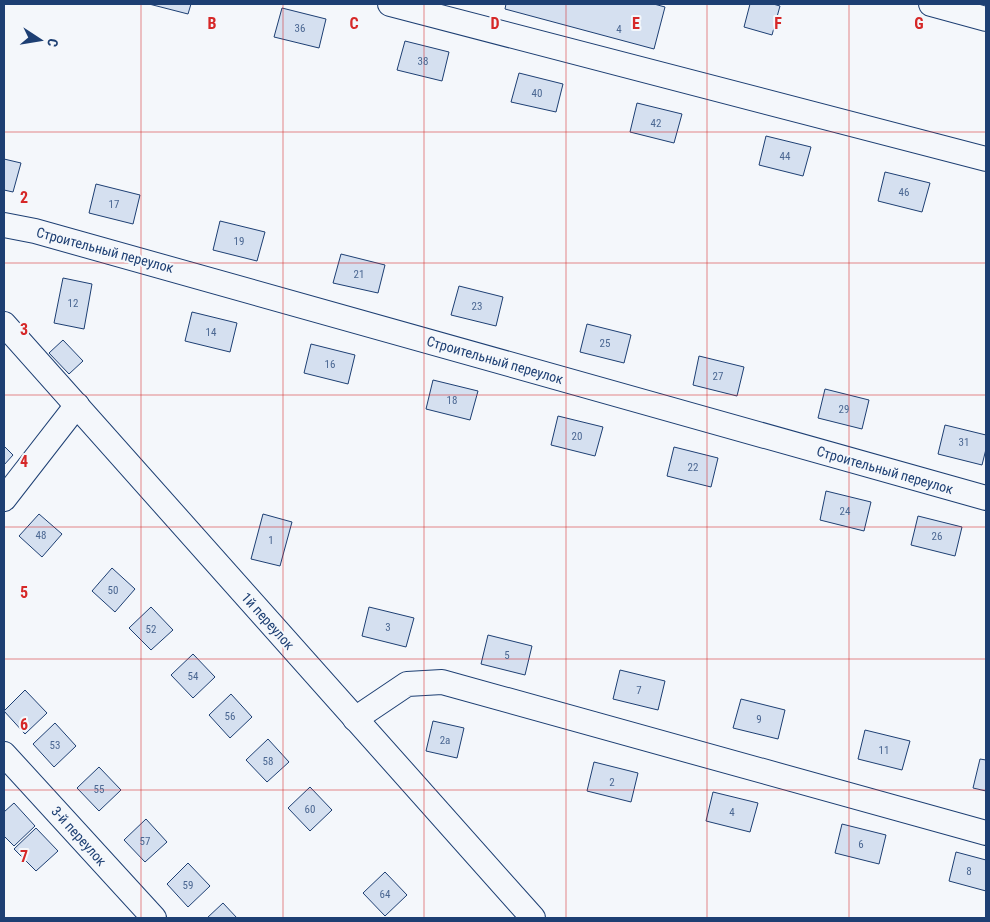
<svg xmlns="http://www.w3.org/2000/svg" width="990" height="922" font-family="'Roboto Condensed',sans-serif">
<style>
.building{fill:#d5e0f0;stroke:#1d3f73}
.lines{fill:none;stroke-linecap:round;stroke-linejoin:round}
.minor-casing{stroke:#1d3f73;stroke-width:26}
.minor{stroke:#f4f7fb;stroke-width:24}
.grid{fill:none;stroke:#d62828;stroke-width:1;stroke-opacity:0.55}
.labels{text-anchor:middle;stroke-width:4;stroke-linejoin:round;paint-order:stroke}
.number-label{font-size:11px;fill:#4b6792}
.street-label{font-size:14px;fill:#1d3f73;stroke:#f4f7fb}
.grid-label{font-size:16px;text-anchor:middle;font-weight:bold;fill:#d62828;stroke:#f4f7fb;stroke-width:4;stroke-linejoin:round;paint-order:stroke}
</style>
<rect width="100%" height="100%" fill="#f4f7fb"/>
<!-- building -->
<g class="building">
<path d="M149 4H191L188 14Z"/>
<path d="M506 4H654L665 7 654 49 505 9Z"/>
<path d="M750 4H773L780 6 772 35 744 27Z"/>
<path d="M282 8 326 19 319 48 274 37Z"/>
<path d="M405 41 449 52 442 81 397 70Z"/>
<path d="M519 73 563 84 556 112 511 102Z"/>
<path d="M637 103 682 114 674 143 630 132Z"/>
<path d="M766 136 811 147 803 176 759 165Z"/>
<path d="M4 159 21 163 13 192 4 190Z"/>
<path d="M885 172 930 183 922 212 878 201Z"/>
<path d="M96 184 140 195 133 224 89 213Z"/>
<path d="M220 221 265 232 257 261 213 250Z"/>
<path d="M341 254 385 265 378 293 333 283Z"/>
<path d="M63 278 92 284 84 329 54 323Z"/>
<path d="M459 286 503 297 496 326 451 315Z"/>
<path d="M192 312 237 323 230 352 185 341Z"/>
<path d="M587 324 631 335 624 363 580 352Z"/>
<path d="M63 340 83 361 69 374 49 353Z"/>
<path d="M311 344 355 355 348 384 304 373Z"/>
<path d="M699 356 744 367 737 396 693 385Z"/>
<path d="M433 380 478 391 470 420 426 409Z"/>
<path d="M825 389 869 400 862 429 818 418Z"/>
<path d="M558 416 603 427 595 456 551 445Z"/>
<path d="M945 425 986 435V449L982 465 938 454Z"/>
<path d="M4 446 13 455 4 465Z"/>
<path d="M674 447 718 458 711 487 667 476Z"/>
<path d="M826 491 871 502 864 531 820 520Z"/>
<path d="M39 514 62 534 42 557 19 536Z"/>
<path d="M263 514 292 522 280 566 251 559Z"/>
<path d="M918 516 962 527 955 556 911 545Z"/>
<path d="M112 568 135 589 115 612 92 591Z"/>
<path d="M151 607 173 630 151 650 129 628Z"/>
<path d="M369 607 414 618 406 647 362 636Z"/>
<path d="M488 635 532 646 525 675 481 664Z"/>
<path d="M193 654 215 677 193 698 171 675Z"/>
<path d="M620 670 665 681 658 710 613 699Z"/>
<path d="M25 690 47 713 25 734 4 711Z"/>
<path d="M231 694 252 717 230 738 209 715Z"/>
<path d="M741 699 785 710 778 739 733 728Z"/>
<path d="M433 721 464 728 457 758 426 751Z"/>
<path d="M55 723 76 746 54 767 33 744Z"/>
<path d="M865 730 910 741 902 770 858 759Z"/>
<path d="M268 739 289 762 267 782 246 760Z"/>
<path d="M980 759 986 760V791L973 788Z"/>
<path d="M594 762 638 773 631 802 587 791Z"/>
<path d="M99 767 121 790 99 811 77 788Z"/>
<path d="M310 787 332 810 310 831 288 808Z"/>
<path d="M713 792 758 803 750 832 706 821Z"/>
<path d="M14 803 35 826 14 846 4 836V812Z"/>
<path d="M146 819 167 842 145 862 124 840Z"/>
<path d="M842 824 886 835 879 864 835 853Z"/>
<path d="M36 828 58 851 36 871 14 849Z"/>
<path d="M956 852 986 860V891L949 881Z"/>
<path d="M188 863 210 886 188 907 167 884Z"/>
<path d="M385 872 407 895 385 916 363 893Z"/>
<path d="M223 903 237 918H207Z"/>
</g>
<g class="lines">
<defs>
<g id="minor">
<path d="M390 4 986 159"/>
<path d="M931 4 986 19"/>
<path d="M4 225 35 231 986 498"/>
<path d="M4 324 533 918"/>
<path d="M4 499 77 405"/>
<path d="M355 719 407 684 442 682 986 833"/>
<path d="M4 754 154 918"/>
</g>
</defs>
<!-- minor casing -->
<use href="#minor" class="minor-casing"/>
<!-- minor -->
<use href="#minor" class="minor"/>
</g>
<!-- grid -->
<path class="grid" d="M141 4V918M283 4V918M424 4V918M566 4V918M707 4V918M849 4V918M4 132H986M4 263H986M4 395H986M4 527H986M4 659H986M4 790H986"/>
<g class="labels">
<!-- number labels -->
<g class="number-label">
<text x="300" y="32">36</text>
<text x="619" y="33">4</text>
<text x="423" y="65">38</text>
<text x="537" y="97">40</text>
<text x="656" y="127">42</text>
<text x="785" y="160">44</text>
<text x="904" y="196">46</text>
<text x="114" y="208">17</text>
<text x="239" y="245">19</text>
<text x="359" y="278">21</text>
<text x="73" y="307">12</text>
<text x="477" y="310">23</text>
<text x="211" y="336">14</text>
<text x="605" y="347">25</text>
<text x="330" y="368">16</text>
<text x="718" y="380">27</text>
<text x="452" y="404">18</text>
<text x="844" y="413">29</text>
<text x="577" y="440">20</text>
<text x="964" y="446">31</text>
<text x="693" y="471">22</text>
<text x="845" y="515">24</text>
<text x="41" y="539">48</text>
<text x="937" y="540">26</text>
<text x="271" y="544">1</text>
<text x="113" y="594">50</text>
<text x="388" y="631">3</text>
<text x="151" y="633">52</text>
<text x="507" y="659">5</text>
<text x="193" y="680">54</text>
<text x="639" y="694">7</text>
<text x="230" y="720">56</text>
<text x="759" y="723">9</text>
<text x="445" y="744">2а</text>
<text x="55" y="749">53</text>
<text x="884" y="754">11</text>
<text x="268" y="765">58</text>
<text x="612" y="786">2</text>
<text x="99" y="793">55</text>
<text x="310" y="813">60</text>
<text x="732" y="816">4</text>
<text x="145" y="845">57</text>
<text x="861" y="848">6</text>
<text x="969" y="875">8</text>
<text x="188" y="889">59</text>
<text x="385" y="898">64</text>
</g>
<!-- street labels -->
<g class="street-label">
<text transform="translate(105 250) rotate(15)" y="5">Строительный переулок</text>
<text transform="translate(495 360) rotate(16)" y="5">Строительный переулок</text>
<text transform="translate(885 470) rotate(16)" y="5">Строительный переулок</text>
<text transform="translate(268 621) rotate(48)" y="5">1й переулок</text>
<text transform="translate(79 836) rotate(48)" y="5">3-й переулок</text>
</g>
</g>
<g class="grid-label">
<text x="212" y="29">B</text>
<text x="354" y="29">C</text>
<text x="495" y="29">D</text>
<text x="636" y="29">E</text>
<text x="778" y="29">F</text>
<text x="919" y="29">G</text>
<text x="24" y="203">2</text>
<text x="24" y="335">3</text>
<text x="24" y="467">4</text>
<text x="24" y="598">5</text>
<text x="24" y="730">6</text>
<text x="24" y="862">7</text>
</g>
<!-- border -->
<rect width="990" height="922" fill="none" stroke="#1d3f73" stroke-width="10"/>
<!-- north arrow -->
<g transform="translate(40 40) rotate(102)" stroke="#f4f7fb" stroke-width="4" paint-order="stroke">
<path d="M0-4L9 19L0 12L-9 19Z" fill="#1d3f73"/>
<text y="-8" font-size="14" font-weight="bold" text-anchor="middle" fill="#1d3f73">С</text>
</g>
</svg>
